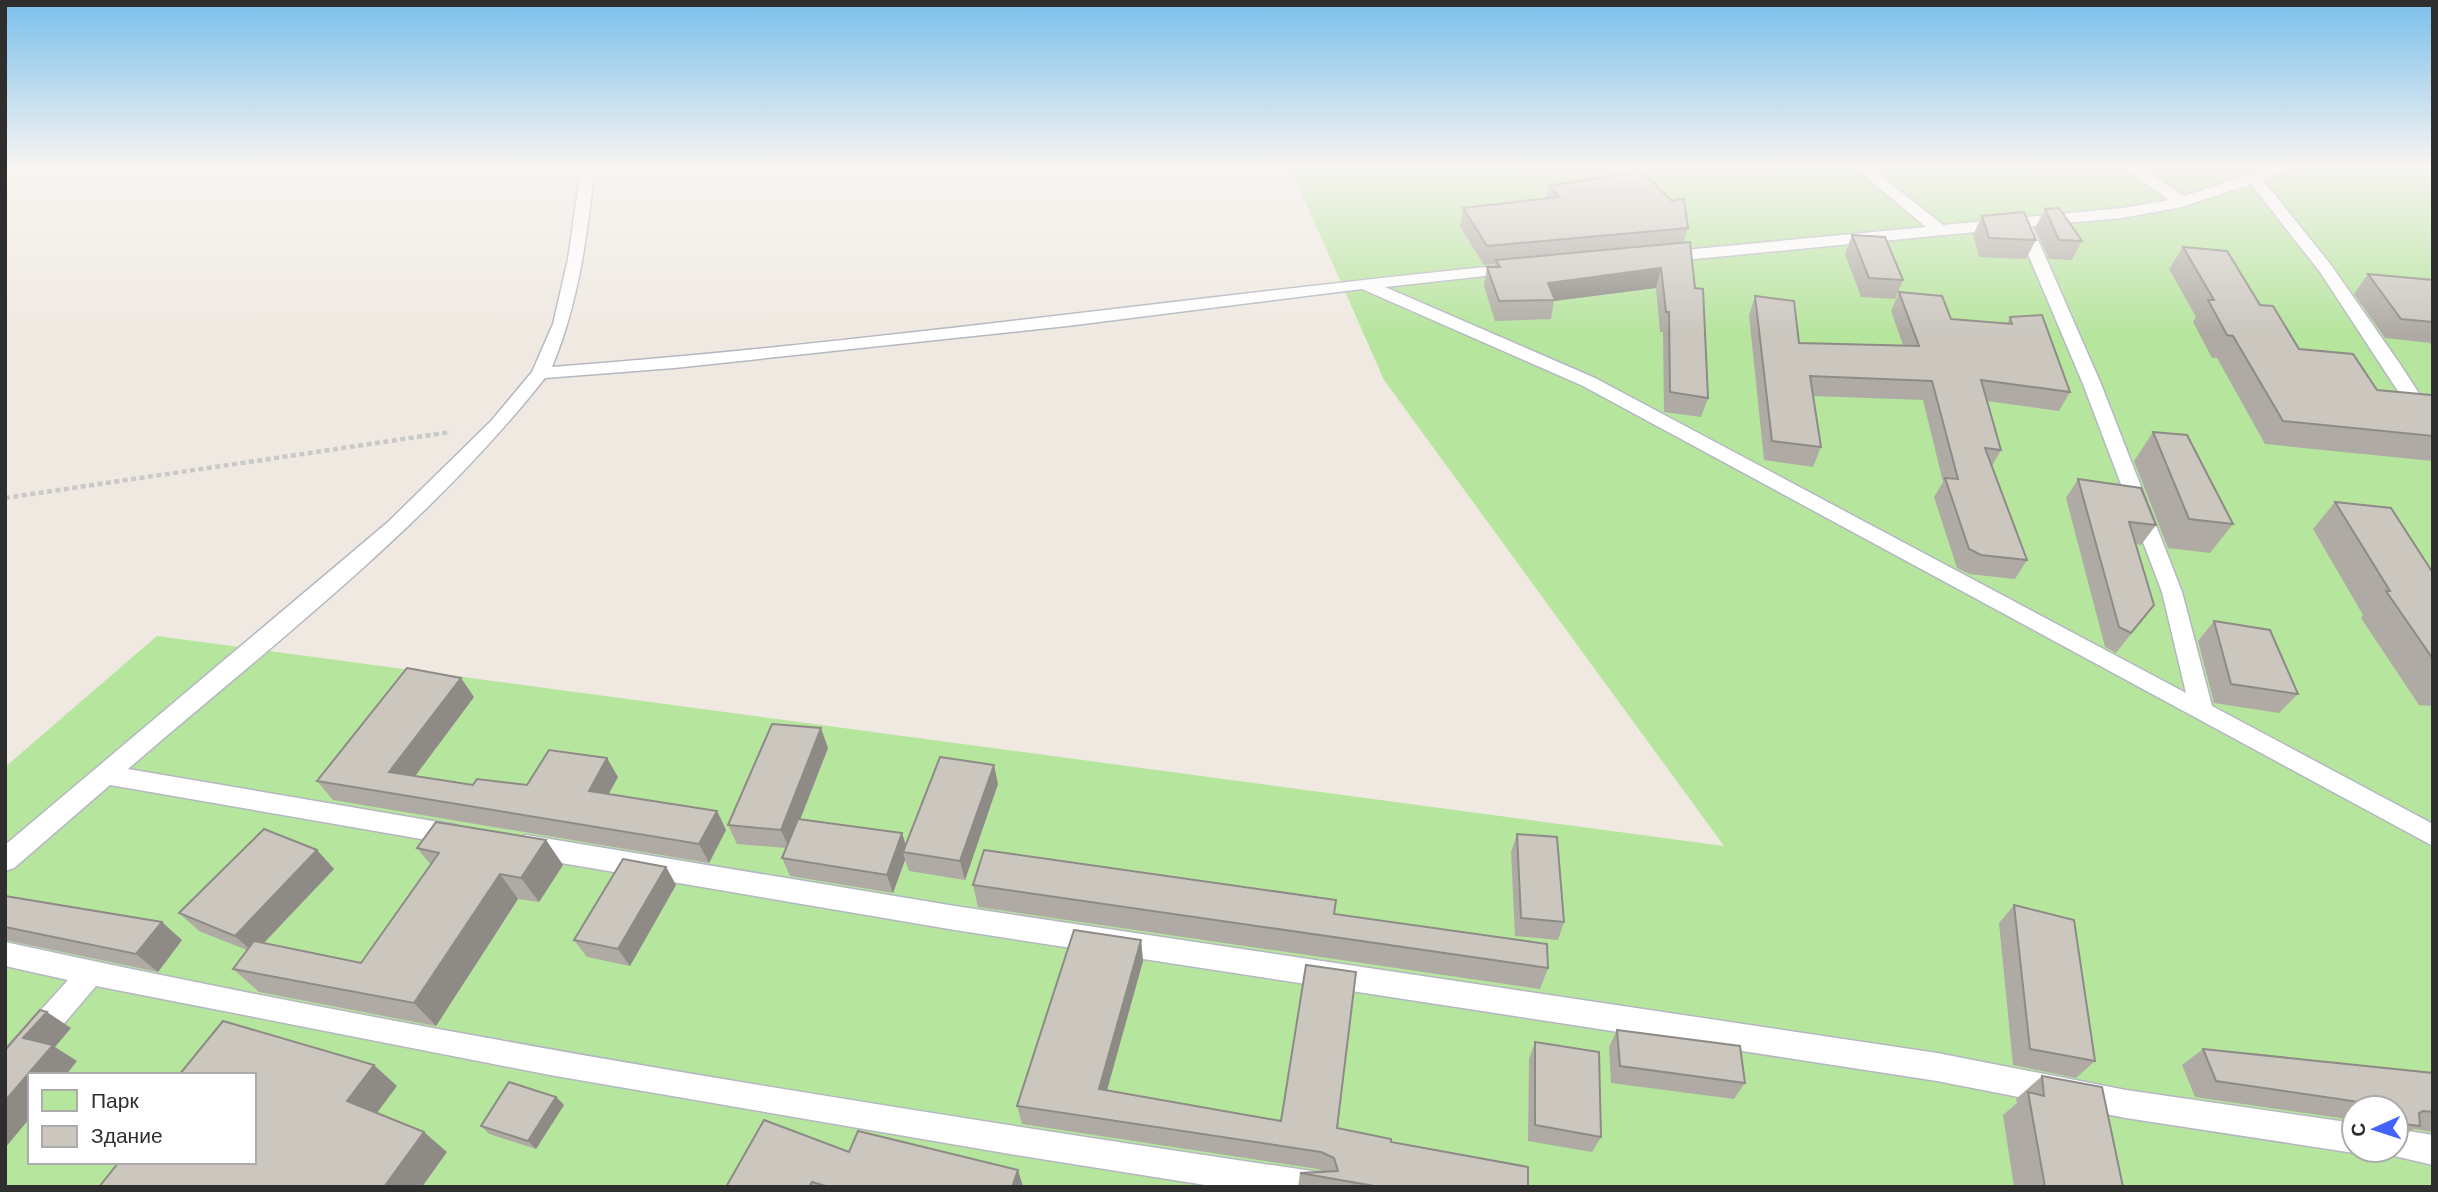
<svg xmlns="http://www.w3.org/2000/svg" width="2438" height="1192" font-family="Helvetica,sans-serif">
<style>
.green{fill:#b6e59e;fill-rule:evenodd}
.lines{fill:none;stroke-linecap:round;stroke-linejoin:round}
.lane-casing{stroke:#b4b7c1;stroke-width:3}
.path{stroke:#c9c9c9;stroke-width:4.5;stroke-dasharray:5 3.5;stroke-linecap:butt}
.lane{fill:#fff;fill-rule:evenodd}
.wall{fill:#afaba4}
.shaded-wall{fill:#8e8b86}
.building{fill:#cbc7bf;stroke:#8e8b86;stroke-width:2}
</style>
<rect width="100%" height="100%" fill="#efe9e1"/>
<!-- green -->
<path class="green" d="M1290 167H2433V1187H5V767L157 636 1724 846 1384 380ZM30 1075H254V1162H30ZM2354 1108H2396V1150H2354Z"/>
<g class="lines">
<defs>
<g id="lane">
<path d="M581 167H595C587 236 579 302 552 367 874 343 1194 296 1515 264L1521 266V272L1385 287 1595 378 2186 693 2162 592 2083 384 2017 228 1663 262 1655 257 1663 252 1926 227 1854 167H1870L1943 225 2122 208 2169 200 2123 167H2140L2184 196 2273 167H2294L2263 180 2331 265 2400 364 2433 415V436L2426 434 2320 272 2251 184 2182 207 2122 218 2032 226 2101 384 2182 592 2212 706 2433 824V846L1583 386 1362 289 1067 326 674 368 545 378C427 527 272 645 128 769L456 825 465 828 468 835 465 842 456 845 110 785 14 868 5 871V845L388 522 491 421 532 372 553 324 568 259Z"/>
<path d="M526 835 955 906 1937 1053 2126 1090 2354 1123V1150H2360L2354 1153 2126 1118 1937 1081 955 930 526 857 517 854 514 846 517 838Z"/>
<path d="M5 942C439 1037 879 1107 1318 1172L1329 1176 1333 1187H1218L1010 1154 550 1075 96 986 15 1081 5 1085V1050L68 980 5 966Z"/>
<path d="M2396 1129 2433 1135V1165L2386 1154 2384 1150H2396Z"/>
</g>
</defs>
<!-- lane casing -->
<use href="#lane" class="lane-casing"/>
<!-- path -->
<path class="path" d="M5 498 451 432"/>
<!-- lane -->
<use href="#lane" class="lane"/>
</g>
<!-- wall -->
<g class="wall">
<path d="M1549 186 1688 228 1683 243 1708 398 1701 417 1664 412 1663 332H1660L1656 288 1554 301 1551 319 1495 321 1484 286 1487 267H1495V264L1484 265 1460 227 1463 208 1546 199Z"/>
<path d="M2045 209 2082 241 2072 260 2049 259 2035 228Z"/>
<path d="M1982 216 2036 240 2026 259 1979 257 1973 235Z"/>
<path d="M1852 235 1903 280 1895 299 1861 297 1845 254Z"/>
<path d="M2183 247 2260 305 2299 349 2377 390 2433 397V461L2265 444 2217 358H2212L2193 322 2196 317 2169 269Z"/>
<path d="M2368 274 2433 280V346L2430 343 2385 338 2354 294Z"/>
<path d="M1899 292 1951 319 2007 323 2010 317 2070 392 2059 411 1987 401 2001 450 1992 466 2027 560 2015 579 1969 574 1957 568 1934 497 1943 482 1923 400 1813 396 1821 447 1813 467 1764 460 1749 315 1755 296 1799 343 1903 345 1891 311Z"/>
<path d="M2153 432 2233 524 2210 553 2168 548 2134 461Z"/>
<path d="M2078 479 2156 525 2141 545 2135 544 2154 605 2116 653 2105 647 2066 498Z"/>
<path d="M2335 502 2433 573V706L2419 705 2361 618 2363 615 2313 529Z"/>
<path d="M2214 621 2298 694 2279 713 2214 703 2198 641Z"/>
<path d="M474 697 415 776 473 785H527L618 777 609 794 717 811 726 830 709 863 333 800 317 781Z"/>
<path d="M828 748 800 820 906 845 998 784 965 880 909 871 905 860 893 893 790 876 782 858 786 848 737 844 728 825Z"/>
<path d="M1517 834 1564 922 1558 940 1515 936 1511 852Z"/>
<path d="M546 840 563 865 539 902 518 899 436 1026 259 992 233 969 247 950 199 931 179 913 317 850 334 869 264 943 361 963 431 865 417 848Z"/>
<path d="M666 867 676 885 630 966 587 957 574 940Z"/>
<path d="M973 885 1334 914 1548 968 1540 989 978 907Z"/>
<path d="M5 896 182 940 158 972 5 940Z"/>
<path d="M2014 905 2095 1061 2076 1078 2013 1065 1999 923Z"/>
<path d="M1141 940 1143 961 1107 1090 1281 1121 1337 1128 1391 1142 1528 1187H1298L1300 1173 1324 1172 1318 1169 1022 1124 1017 1106Z"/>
<path d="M1617 1030 1745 1083 1734 1099 1611 1083 1609 1047Z"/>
<path d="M1535 1042 1601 1137 1592 1152 1528 1141 1529 1059Z"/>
<path d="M2203 1049 2433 1073V1132L2414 1129 2396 1140V1108H2354V1120L2195 1097 2182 1065Z"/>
<path d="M2042 1076 2123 1187H2014L2003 1115 2017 1103 2016 1099Z"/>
<path d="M556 1097 564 1105 536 1149 489 1134 481 1126Z"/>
<path d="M849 1152 1018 1170 1023 1187H726Z"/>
</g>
<!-- shaded-wall -->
<g class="shaded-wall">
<path d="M1661 268 1656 288 1554 301 1555 300 1548 283Z"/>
<path d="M461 678 474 697 404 791 389 772Z"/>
<path d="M821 728 828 748 789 848 781 830Z"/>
<path d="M607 758 618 777 600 809 589 791Z"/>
<path d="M994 765 998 784 965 880 960 861Z"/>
<path d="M717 811 726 830 709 863 699 844Z"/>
<path d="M902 833 908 852H903L905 860 893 893 887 875Z"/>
<path d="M546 840 563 865 539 902 521 878Z"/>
<path d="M317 850 334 869 254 953 235 936Z"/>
<path d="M666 867 676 885 630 966 618 949Z"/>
<path d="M500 874 518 899 436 1026 414 1003Z"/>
<path d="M162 922 182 940 158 972 136 954Z"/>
<path d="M1141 940 1143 961 1102 1108 1099 1089Z"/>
<path d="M47 1012 71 1028 55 1047 77 1061 66 1075H30V1118L5 1148V1101L23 1038Z"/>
<path d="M374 1065 397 1086 371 1121 347 1101Z"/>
<path d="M556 1097 564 1105 536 1149 528 1141Z"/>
<path d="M424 1132 447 1152 422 1187H384Z"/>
<path d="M1018 1170 1023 1187H1012Z"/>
</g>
<!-- building -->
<g class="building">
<path d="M1641 171 1672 201 1684 199 1688 228 1487 246 1463 208 1559 197 1549 186Z"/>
<path d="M2059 208 2082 241 2059 240 2045 209Z"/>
<path d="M2024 212 2036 240 1989 238 1982 216Z"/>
<path d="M1852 235 1885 237 1903 280 1869 278Z"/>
<path d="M1690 242 1695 288 1703 289 1708 398 1670 392 1669 312H1666L1661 268 1548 283 1555 300 1499 301 1487 267H1500L1496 260Z"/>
<path d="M2183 247 2227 251 2260 305 2273 306 2299 349 2353 354 2377 390 2431 395 2433 397V436L2283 421 2233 336 2227 335 2208 300H2214Z"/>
<path d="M2368 274 2433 280V322L2401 319Z"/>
<path d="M1899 292 1942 296 1951 319 2012 324 2010 317 2042 315 2070 392 1981 380 2001 450 1985 448 2027 560 1981 555 1969 549 1945 478 1958 479 1932 381 1810 376 1821 447 1772 441 1755 296 1794 301 1799 343 1919 346Z"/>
<path d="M2153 432 2187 435 2233 524 2189 519Z"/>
<path d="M2078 479 2141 488 2156 525 2129 522 2154 605 2131 633 2119 627Z"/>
<path d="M2335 502 2391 508 2433 573V659L2386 591H2390Z"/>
<path d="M2214 621 2270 630 2298 694 2231 684Z"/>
<path d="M407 668 461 678 389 772 473 785 477 779 527 785 549 750 607 758 589 791 717 811 699 844 317 781Z"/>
<path d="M772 724 821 728 781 830 728 825Z"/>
<path d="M940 757 994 765 960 861 903 852Z"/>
<path d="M798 819 902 833 887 875 782 858Z"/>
<path d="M436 822 546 840 521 878 500 874 414 1003 233 969 254 941 361 963 439 853 417 848Z"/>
<path d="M264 829 317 850 235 936 179 913Z"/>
<path d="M1517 834 1557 837 1564 922 1521 918Z"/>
<path d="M984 850 1336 900 1334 914 1547 944 1548 968 973 885Z"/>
<path d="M623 859 666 867 618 949 574 940Z"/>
<path d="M5 896 162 922 136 954 5 927Z"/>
<path d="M2014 905 2074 920 2095 1061 2030 1049Z"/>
<path d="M1074 930 1141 940 1099 1089 1281 1121 1306 965 1356 972 1337 1128 1391 1139V1142L1528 1167V1187H1380L1300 1173 1338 1171 1334 1158 1321 1152 1017 1106Z"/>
<path d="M40 1010 47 1012 23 1038 53 1045 5 1101V1050Z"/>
<path d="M223 1021 374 1065 347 1101 424 1132 384 1187H99L119 1162H254V1075H179Z"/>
<path d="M1617 1030 1740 1046 1745 1083 1620 1066Z"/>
<path d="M1535 1042 1599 1052 1601 1137 1535 1125Z"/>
<path d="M2203 1049 2433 1073V1112L2423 1111 2419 1113 2420 1126 2396 1123V1108H2380V1105L2216 1081Z"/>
<path d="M2042 1076 2102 1087 2123 1187H2045L2028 1092 2044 1096Z"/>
<path d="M509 1082 556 1097 528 1141 481 1126Z"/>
<path d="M764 1120 849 1152 858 1131 1018 1170 1012 1187H829L812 1182 809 1187H726Z"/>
</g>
<!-- sky -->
<linearGradient id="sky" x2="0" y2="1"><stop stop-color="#7abfeb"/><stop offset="0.5" stop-color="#f8f5f2"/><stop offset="1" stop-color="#f8f5f2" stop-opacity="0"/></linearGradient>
<rect width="2438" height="334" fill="url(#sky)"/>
<!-- border -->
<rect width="2438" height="1192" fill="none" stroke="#2e2e2e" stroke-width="14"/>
<!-- legend -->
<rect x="28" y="1073" width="228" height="91" fill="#ffffff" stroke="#ababab" stroke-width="2"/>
<rect x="42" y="1090" width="35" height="21" fill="#b6e59e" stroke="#ababab" stroke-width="2"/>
<text x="91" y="1108" font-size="21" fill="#2e2e2e">Парк</text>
<rect x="42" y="1126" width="35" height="21" fill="#cbc7bf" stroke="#ababab" stroke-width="2"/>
<text x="91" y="1143" font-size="21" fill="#2e2e2e">Здание</text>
<!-- north arrow -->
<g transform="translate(2375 1129) rotate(267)"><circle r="33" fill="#ffffff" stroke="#ababab" stroke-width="2"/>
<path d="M0-5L12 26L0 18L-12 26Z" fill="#4264fb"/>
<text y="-10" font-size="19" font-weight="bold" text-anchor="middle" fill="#2e2e2e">С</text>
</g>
</svg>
